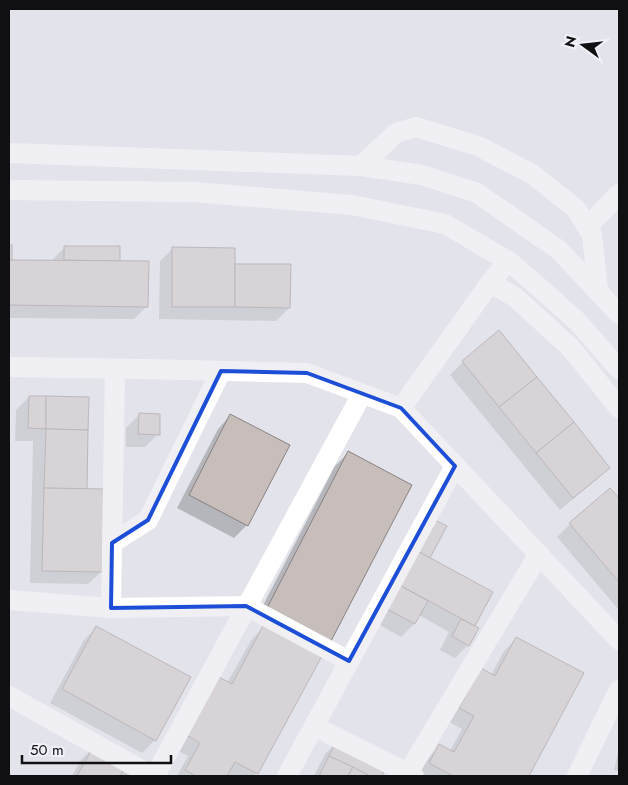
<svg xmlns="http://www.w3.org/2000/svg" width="628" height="785" font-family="Jost,sans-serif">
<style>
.shadow{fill:#0003}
.building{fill:#c7bebc;stroke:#8a8180}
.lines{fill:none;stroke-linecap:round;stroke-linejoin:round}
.minor{stroke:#fff;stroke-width:20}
.marked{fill:none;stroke:#1d4ed8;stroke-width:4;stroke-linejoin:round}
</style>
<rect width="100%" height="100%" fill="#e3e3eb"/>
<!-- shadow -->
<g class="shadow">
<path d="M9 246H11V261H52V260L65 247 119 262 147 306 134 319 9 318Z"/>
<path d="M173 248 234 265 289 308 276 321 159 319 160 261Z"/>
<path d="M463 362 609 468 596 480 560 510 450 375Z"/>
<path d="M29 397 86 490 101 572 88 584 30 583 33 441H15L16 410Z"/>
<path d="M139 415 158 434 145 447H126V428Z"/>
<path d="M230 416 247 525 234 538 177 508 218 429Z"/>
<path d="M348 453 320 656 256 773 254 776H177L188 756 173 748 227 683 252 639 265 626 255 621 335 466Z"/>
<path d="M610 489 619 500V610L557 537 570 524Z"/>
<path d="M428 558 492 593 473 626 468 645 455 658 440 650 449 632 419 615 414 624 401 637 369 619Z"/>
<path d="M97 627 155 740 142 753 50 703 84 640Z"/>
<path d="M517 638 583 674 528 776H417L427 759 440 746 450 751 462 729 447 721 468 682 491 675 504 651Z"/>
<path d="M338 741 385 766 380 776H314L325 754Z"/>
<path d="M93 748 135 776H72L80 761Z"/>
<path d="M619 749V771L614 770Z"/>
</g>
<!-- building -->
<g class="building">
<rect x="9" y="245" width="3" height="15"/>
<path d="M64 246H120V261L64 260Z"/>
<path d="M172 247 235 248V307H172Z"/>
<path d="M9 260 149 261 148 307 9 305Z"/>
<path d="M235 264H291L290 308 235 307Z"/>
<path d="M499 330 537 377 499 407 462 361Z"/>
<path d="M537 377 574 422 536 453 499 407Z"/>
<path d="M29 396H46V429L28 428Z"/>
<path d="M46 396 89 397 88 430 46 429Z"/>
<path d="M139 413 160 414V435L138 434Z"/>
<path d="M230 414 290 445 248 526 189 495Z"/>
<path d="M574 422 610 468 573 498 536 453Z"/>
<path d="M46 429 88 430 87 489 44 488Z"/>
<path d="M348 451 412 485 331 641 267 608Z"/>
<path d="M44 488 105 489 102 572 42 571Z"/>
<path d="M610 488 619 498V582L569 523Z"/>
<path d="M429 517 447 526 430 558 412 548Z"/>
<path d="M412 548 493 592 475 626 394 582Z"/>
<path d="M394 582 428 601 415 624 381 606Z"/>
<path d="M461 619 479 628 469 646 452 636Z"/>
<path d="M264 624 322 656 258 774 235 762 227 776H196L185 770 200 743 185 734 217 676 232 684Z"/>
<path d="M96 626 191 677 156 741 62 689Z"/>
<path d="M516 637 584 673 529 776H453L429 763 439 744 454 752 474 716 459 708 481 668 495 676Z"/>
<path d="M337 740 387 765 382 776H370L329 756Z"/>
<path d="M93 747 126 765 120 776H77Z"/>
<path d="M329 756 353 767 348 776H319Z"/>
<path d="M353 767 370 776H348Z"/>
</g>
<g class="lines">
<!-- minor -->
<g class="minor">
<path d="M9 153 361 166 422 175 477 193 516 220 559 250 619 314"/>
<path d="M361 166 396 133 416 127 478 146 532 174 576 209 592 235 598 291"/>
<path d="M9 190 193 192 352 205 445 224 508 261 516 267 577 321 619 369"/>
<path d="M587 227 619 194"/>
<path d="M490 283 515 297 571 348 619 408"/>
<path d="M9 367 143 369 307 373 401 408 619 640"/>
<path d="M401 408 490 283 508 261"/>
<path d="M112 543 148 520 221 371"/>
<path d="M9 600 111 608 246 606 349 661"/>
<path d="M111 608 115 369"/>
<path d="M9 696 152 776"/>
<path d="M314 726 414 776"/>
<path d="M408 773 539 554"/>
<path d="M155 776 362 394"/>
<path d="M287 776 455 466"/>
<path d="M577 776 619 690"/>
</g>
</g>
<!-- marked area -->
<path d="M0 0H628V785H0ZM221 371 307 373 401 408 455 466 349 661 246 606 111 608 112 543 148 520Z" fill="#e3e3eb" fill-opacity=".55" fill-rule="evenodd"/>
<path class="marked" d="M221 371 307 373 401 408 455 466 349 661 246 606 111 608 112 543 148 520Z"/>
<!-- border -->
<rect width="628" height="785" fill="none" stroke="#101012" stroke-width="20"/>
<!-- north arrow -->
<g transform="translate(583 45) rotate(285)" stroke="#f0f1f9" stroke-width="4" paint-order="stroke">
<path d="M0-4L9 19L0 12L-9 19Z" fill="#101012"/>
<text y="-8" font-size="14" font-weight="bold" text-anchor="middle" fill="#101012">N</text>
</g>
<!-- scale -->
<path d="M22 755v8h149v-8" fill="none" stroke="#101012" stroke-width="2.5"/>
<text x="30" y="755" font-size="15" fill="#101012" stroke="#f0f1f9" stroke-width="4" paint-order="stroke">50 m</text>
</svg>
